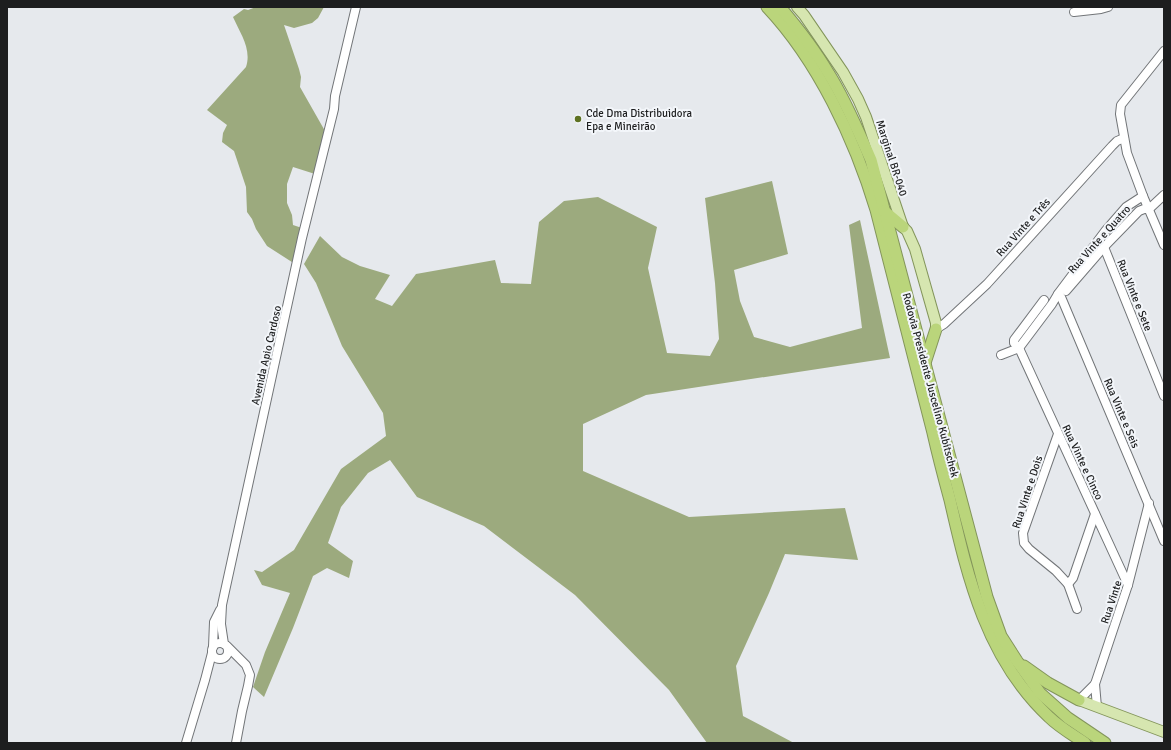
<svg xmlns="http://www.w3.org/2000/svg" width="1171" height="750" font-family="Signika,sans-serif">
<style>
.forest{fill:#9caa7e}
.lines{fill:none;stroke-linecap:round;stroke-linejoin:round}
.minor-casing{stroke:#727578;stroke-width:10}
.major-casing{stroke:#83955b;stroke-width:12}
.highway-casing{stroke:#83955b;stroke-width:13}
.minor{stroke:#fff;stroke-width:8}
.major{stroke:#d6e6b0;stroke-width:10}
.highway{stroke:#bad57b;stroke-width:11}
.poi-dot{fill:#5e7222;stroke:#f3f6fa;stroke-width:1.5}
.labels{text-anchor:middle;stroke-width:4;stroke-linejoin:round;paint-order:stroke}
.poi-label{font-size:11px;fill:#1d1e1f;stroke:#f3f6fa;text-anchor:start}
.street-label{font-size:11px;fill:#1d1e1f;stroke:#f3f6fa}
</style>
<rect width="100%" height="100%" fill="#e6e9ed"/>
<!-- forest -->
<g class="forest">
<path d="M256 7H269L271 8 272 7H324L318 18 312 23 294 28 284 25 299 69 301 77 300 87 325 131 315 174 293 167 287 184V203L292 215 293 225 302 228 295 264 267 246 256 229 252 219 247 212 246 187 234 151 222 142 223 133 227 125 207 110 246 67C252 49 240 33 233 17L244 9 248 10Z"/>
<path d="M772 181 788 254 734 270 740 301 754 337 790 347 862 328 849 225 860 220 890 358 646 395 583 424V471L689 517 845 508 858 560 785 554 769 593 736 666 743 716 794 743H707L669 690 575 595 484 526 417 497 390 460 368 473 341 507 328 543 353 561 349 578 327 568 313 576 293 628 264 697 253 687 265 652 290 593 262 585 254 570 262 572 294 550 341 469 386 436 383 413 342 346 316 283 304 264 320 236 342 257 360 266 390 275 375 299 392 306 416 274 495 260 501 283 531 284 539 222 564 201 598 197 657 227 648 268 667 353 710 356 719 339 715 283 705 198Z"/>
</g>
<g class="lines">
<defs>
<g id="minor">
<path d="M1074 12 1101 9 1108 7"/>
<path d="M1164 51 1121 105 1120 114 1127 153 1143 196 1164 245"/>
<path d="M1104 247 1164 396"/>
<path d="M1066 291 1104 247 1139 211 1144 209H1149L1164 195"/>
<path d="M1058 294 1061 297 1164 541"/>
<path d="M1044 300 1014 340V343L1019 348 1128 585"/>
<path d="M936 329 944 324 987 284 1112 146 1117 141 1124 138"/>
<path d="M1001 355 1019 348 1052 304 1058 294 1106 230 1126 207 1143 196"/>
<path d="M1058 434 1023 533 1024 543 1029 549 1056 571 1068 584 1077 609"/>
<path d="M1068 584 1073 578 1095 514"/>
<circle cx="220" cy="651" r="8"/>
<path d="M224 644 221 624 222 605 302 238 334 109 335 96 356 7"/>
<path d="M227 646 246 665 250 675 248 686 242 711 236 743"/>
<path d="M213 647 214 622 220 610"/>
<path d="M1095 684 1097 707"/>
<path d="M1079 700 1095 684 1128 585 1149 503"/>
<path d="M186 743 205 680 212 653"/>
</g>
<g id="major">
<path d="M797 7 804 15 843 72 858 99 866 117 903 227 907 231 915 249 936 323V329"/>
<path d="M1079 700 1164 732"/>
</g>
<g id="highway">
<path d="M767 7C818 61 855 140 876 210 895 284 914 359 933 433 938 455 944 478 950 500 968 579 987 659 1049 717 1059 727 1073 735 1085 743"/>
<path d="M780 7C798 28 815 50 829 74 846 101 858 131 871 160L987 597 1001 636 1017 661 1040 693 1068 718 1105 743"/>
<path d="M884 211 903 227"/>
<path d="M925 363 936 329"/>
<path d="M1024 666 1048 683 1079 700"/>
</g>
</defs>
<!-- minor casing -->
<use href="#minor" class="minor-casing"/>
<!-- major casing -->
<use href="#major" class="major-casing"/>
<!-- highway casing -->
<use href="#highway" class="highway-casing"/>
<!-- minor -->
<use href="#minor" class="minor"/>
<!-- major -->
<use href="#major" class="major"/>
<!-- highway -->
<use href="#highway" class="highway"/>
</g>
<!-- markers -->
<circle class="poi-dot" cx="578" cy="119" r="4"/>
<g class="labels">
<!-- poi labels -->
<g class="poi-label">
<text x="586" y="117">Cde Dma Distribuidora<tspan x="586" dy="13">Epa e Mineirão</tspan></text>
</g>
<!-- street labels -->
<g class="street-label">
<text transform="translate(892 158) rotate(72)" y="4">Marginal BR-040</text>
<text transform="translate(1023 227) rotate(-48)" y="4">Rua Vinte e Três</text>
<text transform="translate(1099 239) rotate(-48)" y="4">Rua Vinte e Quatro</text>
<text transform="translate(1135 295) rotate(68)" y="4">Rua Vinte e Sete</text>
<text transform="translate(266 355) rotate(-77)" y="4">Avenida Apio Cardoso</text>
<text transform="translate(931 385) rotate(75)" y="4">Rodovia Presidente Juscelino Kubitschek</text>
<text transform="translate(1122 413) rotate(67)" y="4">Rua Vinte e Seis</text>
<text transform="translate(1083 462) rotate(65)" y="4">Rua Vinte e Cinco</text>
<text transform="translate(1027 492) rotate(-72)" y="4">Rua Vinte e Dois</text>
<text transform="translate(1111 602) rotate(-72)" y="4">Rua Vinte</text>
</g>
</g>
<!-- border -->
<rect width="1171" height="750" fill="none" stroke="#1d1e1f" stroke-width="16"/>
</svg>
